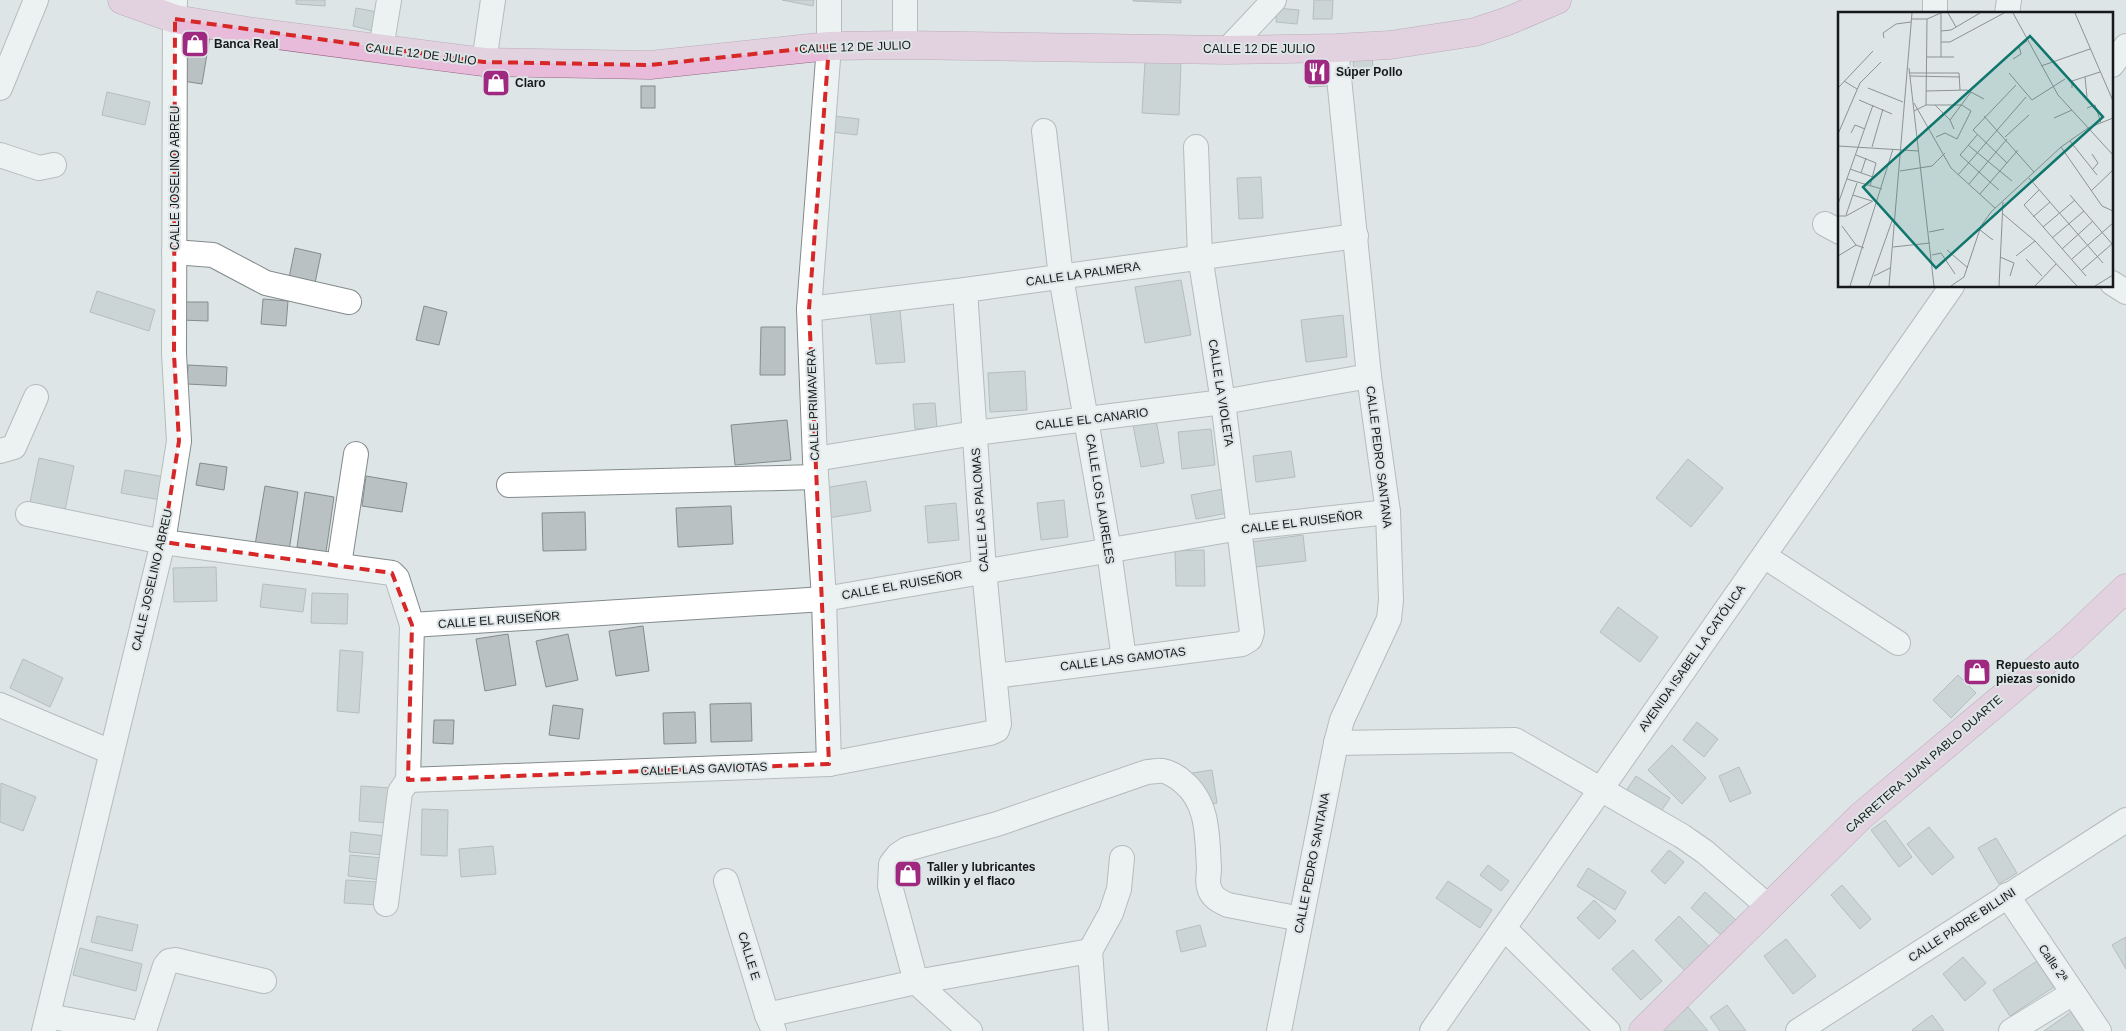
<svg xmlns="http://www.w3.org/2000/svg" width="2126" height="1031" font-family="Helvetica,sans-serif">
<style>
.building{fill:#b9c1c3;stroke:#858c8e}
.lines{fill:none;stroke-linecap:round;stroke-linejoin:round}
.minor-casing{stroke:#838a8b;stroke-width:26}
.major-casing{stroke:#966486;stroke-width:29}
.minor{stroke:#fff;stroke-width:24}
.major{stroke:#e9bbda;stroke-width:28}
.marked{fill:none;stroke:#d62828;stroke-width:4;stroke-dasharray:10 6;stroke-linejoin:round}
.labels{text-anchor:middle;stroke-width:4;stroke-linejoin:round;paint-order:stroke}
.poi-label{font-size:12px;font-weight:bold;fill:#161919;stroke:#dde5e6;text-anchor:start}
.street-label{font-size:12px;fill:#161919;stroke:#dde5e6}
.inset-road{fill:none;stroke:#8d9394;stroke-width:1}
.view{fill:#0f766e;fill-opacity:0.15;stroke:#0f766e;stroke-width:2.5}
.inset-edge{fill:none;stroke:#161919;stroke-width:2.5}
</style>
<rect width="100%" height="100%" fill="#dde5e6"/>
<!-- building -->
<g class="building">
<path d="M296 0H325V6L296 4Z"/>
<path d="M782 0H814L813 6Z"/>
<path d="M1133 0H1181V3L1133 1Z"/>
<path d="M1314 0H1333L1332 19H1313Z"/>
<path d="M356 8 377 12 373 31 353 26Z"/>
<path d="M1277 8 1299 10 1297 24 1276 22Z"/>
<path d="M191 32 210 36 202 84 183 81Z"/>
<path d="M1372 55 1373 70 1354 72 1353 57Z"/>
<path d="M1326 57 1328 86 1309 87 1307 58Z"/>
<path d="M1145 61 1181 63 1179 115 1142 113Z"/>
<path d="M493 74 502 76 499 92 489 89Z"/>
<rect x="641" y="86" width="14" height="22"/>
<path d="M107 92 150 102 145 125 102 115Z"/>
<path d="M834 116 859 119 857 135 832 132Z"/>
<path d="M1261 177 1263 218 1239 219 1237 178Z"/>
<path d="M295 248 321 254 315 283 289 278Z"/>
<path d="M1181 280 1191 335 1145 343 1135 287Z"/>
<path d="M97 291 155 310 149 331 90 312Z"/>
<path d="M263 299 288 301 286 326 261 324Z"/>
<path d="M180 302H208V321L180 320Z"/>
<path d="M424 306 447 312 439 345 416 340Z"/>
<path d="M900 310 905 362 876 364 870 313Z"/>
<path d="M1343 315 1347 357 1306 362 1301 320Z"/>
<path d="M761 327H785V375H760Z"/>
<path d="M188 365 227 367 226 386 187 384Z"/>
<path d="M1025 371 1027 410 990 412 988 373Z"/>
<path d="M935 403 937 428 915 429 913 404Z"/>
<path d="M787 420 791 460 735 465 731 425Z"/>
<path d="M1156 420 1164 463 1141 467 1133 425Z"/>
<path d="M1211 429 1215 465 1182 469 1178 432Z"/>
<path d="M1291 451 1295 477 1256 482 1253 456Z"/>
<path d="M39 458 74 466 65 510 30 502Z"/>
<path d="M1688 459 1723 488 1691 527 1656 498Z"/>
<path d="M200 463 227 467 224 490 196 485Z"/>
<path d="M125 470 165 477 161 500 121 493Z"/>
<path d="M366 476 407 483 402 512 362 506Z"/>
<path d="M866 481 871 511 828 518 824 488Z"/>
<path d="M265 486 298 492 289 551 255 545Z"/>
<path d="M1223 489 1228 513 1196 519 1191 495Z"/>
<path d="M305 492 334 497 326 552 297 547Z"/>
<path d="M1064 500 1068 537 1041 540 1037 503Z"/>
<path d="M956 503 959 540 928 543 925 506Z"/>
<path d="M731 506 733 544 678 547 676 508Z"/>
<path d="M585 512 586 550 543 551 542 513Z"/>
<path d="M1303 535 1306 561 1255 567 1251 542Z"/>
<path d="M1204 550 1205 586H1176L1175 551Z"/>
<path d="M216 567 217 601 174 602 173 568Z"/>
<path d="M263 584 306 589 303 612 260 607Z"/>
<path d="M312 593 348 594 347 624 311 623Z"/>
<path d="M1618 607 1658 637 1640 662 1600 632Z"/>
<path d="M643 626 649 671 616 676 609 631Z"/>
<path d="M508 634 516 685 485 691 476 639Z"/>
<path d="M568 634 578 680 546 687 536 641Z"/>
<path d="M340 650 363 652 359 713 337 711Z"/>
<path d="M23 659 63 678 50 707 10 688Z"/>
<path d="M1958 675 1976 693 1951 718 1933 700Z"/>
<path d="M751 703 752 741 711 742 710 704Z"/>
<path d="M553 705 583 709 579 739 549 735Z"/>
<path d="M695 712 696 743 664 744 663 713Z"/>
<path d="M434 720H454L453 744 433 743Z"/>
<path d="M1697 722 1718 739 1704 757 1683 740Z"/>
<path d="M1672 745 1706 778 1682 804 1648 770Z"/>
<path d="M1739 767 1751 793 1730 802 1719 776Z"/>
<path d="M1212 770 1217 803 1197 806 1192 773Z"/>
<path d="M1636 776 1670 798 1658 816 1624 794Z"/>
<path d="M1 783 36 797 23 831 0 822Z"/>
<path d="M361 786 391 788 388 823 359 821Z"/>
<path d="M422 809 448 810 447 856 421 855Z"/>
<path d="M1885 820 1912 857 1899 867 1871 830Z"/>
<path d="M1929 827 1954 857 1932 875 1907 844Z"/>
<path d="M351 832 386 836 384 855 349 852Z"/>
<path d="M1996 838 2017 873 1999 884 1978 848Z"/>
<path d="M493 846 496 874 461 877 459 849Z"/>
<path d="M1669 850 1684 862 1665 884 1651 871Z"/>
<path d="M350 855 383 858 381 880 348 876Z"/>
<path d="M1488 865 1509 881 1501 891 1480 875Z"/>
<path d="M1588 868 1626 892 1615 910 1577 886Z"/>
<path d="M346 880 380 882 379 905 344 903Z"/>
<path d="M1448 881 1492 910 1480 928 1436 898Z"/>
<path d="M1842 885 1871 919 1860 929 1831 895Z"/>
<path d="M1705 892 1736 920 1722 936 1691 908Z"/>
<path d="M1594 900 1616 921 1599 939 1577 918Z"/>
<path d="M97 916 138 925 132 951 91 942Z"/>
<path d="M1679 916 1710 947 1685 971 1655 940Z"/>
<path d="M1200 925 1206 946 1181 952 1176 931Z"/>
<path d="M2126 937V969L2112 945Z"/>
<path d="M1786 939 1816 976 1793 994 1764 956Z"/>
<path d="M80 948 142 964 136 991 73 975Z"/>
<path d="M1633 950 1662 981 1641 1000 1612 969Z"/>
<path d="M1963 957 1986 983 1965 1001 1943 974Z"/>
<path d="M2037 961 2054 987 2010 1016 1993 990Z"/>
<path d="M1727 1005 1746 1031H1720L1710 1017Z"/>
<path d="M1688 1007 1708 1031H1659Z"/>
<path d="M2071 1012 2084 1031H2044Z"/>
<path d="M1932 1015 1944 1031H1913L1912 1030Z"/>
</g>
<g class="lines">
<defs>
<g id="minor">
<path d="M1935 0V14"/>
<path d="M2007 14 2009 0"/>
<path d="M905 45V0"/>
<path d="M381 49 389 0"/>
<path d="M1227 50 1274 0"/>
<path d="M484 62 493 0"/>
<path d="M2112 65 2126 46"/>
<path d="M0 88 36 0"/>
<path d="M1044 131 1061 277 1109 551 1124 659"/>
<path d="M0 155 39 168 54 165"/>
<path d="M1825 224 1840 232"/>
<path d="M174 252 213 255 266 283 349 302"/>
<path d="M2112 283 2126 292"/>
<path d="M809 309 965 290 1356 236"/>
<path d="M0 451 14 447 36 397"/>
<path d="M815 459 975 433 1223 402 1369 376"/>
<path d="M509 485 816 477"/>
<path d="M28 514 163 542 392 573 397 578 412 625 408 780 400 792 386 904"/>
<path d="M1764 556 1898 643"/>
<path d="M339 565 356 454"/>
<path d="M412 625 824 599 1240 528 1388 512"/>
<path d="M995 676 1242 644 1250 639 1252 632 1223 402 1200 256 1196 147"/>
<path d="M0 705 111 752"/>
<path d="M1336 743 1515 740 1682 836 1705 852 1769 907"/>
<path d="M829 764 824 599 815 459 809 309 829 46V0"/>
<path d="M408 780 829 764 990 733 997 730 999 724 984 570 965 290"/>
<path d="M726 881 767 1015 774 1031"/>
<path d="M2007 895 2099 1031"/>
<path d="M1505 929 1608 1031"/>
<path d="M767 1015 916 982 1090 951"/>
<path d="M48 1016 129 1031"/>
<path d="M44 1031 163 542 179 441 174 354 175 0"/>
<path d="M144 1031 165 966 169 961 175 960 264 981"/>
<path d="M970 1031 916 982 890 886 891 864 898 855 907 849 997 824 1147 772C1152 772 1158 770 1163 771 1169 772 1178 777 1183 782 1209 803 1207 837 1209 868 1209 874 1207 882 1209 887 1211 897 1219 901 1228 905L1301 919"/>
<path d="M1096 1031 1090 951 1111 913 1119 889 1122 858"/>
<path d="M1279 1031 1336 743 1342 720 1389 619 1391 600 1388 512 1369 376 1336 48"/>
<path d="M1432 1031 1952 286"/>
<path d="M1798 1031 2126 820"/>
<path d="M2011 1031 2073 993"/>
</g>
<g id="major">
<path d="M122 0 175 19 254 32 421 54 484 62 650 65 829 46 905 45 1227 50 1336 48 1390 45 1475 32 1508 21 1557 0"/>
<path d="M1643 1031 1861 816 2070 641 2126 588"/>
</g>
</defs>
<!-- minor casing -->
<use href="#minor" class="minor-casing"/>
<!-- major casing -->
<use href="#major" class="major-casing"/>
<!-- minor -->
<use href="#minor" class="minor"/>
<!-- major -->
<use href="#major" class="major"/>
</g>
<!-- marked area -->
<path d="M0 0H2126V1031H0ZM175 19 484 62 650 65 829 46 809 309 829 764 408 780 412 625 392 573 163 542 179 441 174 354Z" fill="#dde5e6" fill-opacity=".55" fill-rule="evenodd"/>
<path class="marked" d="M175 19 484 62 650 65 829 46 809 309 829 764 408 780 412 625 392 573 163 542 179 441 174 354Z"/>
<!-- icons -->
<defs>
<symbol id="shop-square" viewBox="-11 -11 22 22"><rect x="-9" y="-9" width="18" height="18" rx="4" fill="#9f2881" stroke="#dde5e6"/><path d="M-5-2.5h2.3a2.7 3.5 0 0 1 5.4 0H5L5.5 6h-11ZM-1.5-2.5h3a1.5 2.3 0 0 0-3 0Z" fill="#fff"/></symbol>
<symbol id="restaurant-square" viewBox="-11 -11 22 22"><rect x="-9" y="-9" width="18" height="18" rx="4" fill="#9f2881" stroke="#dde5e6"/><path d="M-5-6h1v4h1v-4h1v4h1v-4h1v5L-1.5 .5V6h-2V.5L-5-1ZM5-6V6H3V1.5H1.5Q1.5-4 5-6Z" fill="#fff"/></symbol>
</defs>
<g fill-rule="evenodd">
<use href="#shop-square" x="179" y="28" width="32" height="32"/>
<use href="#restaurant-square" x="1301" y="56" width="32" height="32"/>
<use href="#shop-square" x="480" y="67" width="32" height="32"/>
<use href="#shop-square" x="1961" y="656" width="32" height="32"/>
<use href="#shop-square" x="892" y="858" width="32" height="32"/>
</g>
<g class="labels">
<!-- poi labels -->
<g class="poi-label">
<text x="214" y="48">Banca Real</text>
<text x="1336" y="76">Súper Pollo</text>
<text x="515" y="87">Claro</text>
<text x="1996" y="669">Repuesto auto<tspan x="1996" dy="14">piezas sonido</tspan></text>
<text x="927" y="871">Taller y lubricantes<tspan x="927" dy="14">wilkin y el flaco</tspan></text>
</g>
<!-- street labels -->
<g class="street-label">
<text transform="translate(855 47) rotate(-2)" y="4">CALLE 12 DE JULIO</text>
<text x="1259" y="53">CALLE 12 DE JULIO</text>
<text transform="translate(421 54) rotate(7)" y="4">CALLE 12 DE JULIO</text>
<text transform="translate(175 178) rotate(-90)" y="4">CALLE JOSELINO ABREU</text>
<text transform="translate(1083 274) rotate(-8)" y="4">CALLE LA PALMERA</text>
<text transform="translate(1221 393) rotate(81)" y="4">CALLE LA VIOLETA</text>
<text transform="translate(813 405) rotate(-92)" y="4">CALLE PRIMAVERA</text>
<text transform="translate(1092 419) rotate(-7)" y="4">CALLE EL CANARIO</text>
<text transform="translate(1379 457) rotate(83)" y="4">CALLE PEDRO SANTANA</text>
<text transform="translate(1100 499) rotate(81)" y="4">CALLE LOS LAURELES</text>
<text transform="translate(980 510) rotate(-94)" y="4">CALLE LAS PALOMAS</text>
<text transform="translate(1302 522) rotate(-7)" y="4">CALLE EL RUISEÑOR</text>
<text transform="translate(152 580) rotate(-77)" y="4">CALLE JOSELINO ABREU</text>
<text transform="translate(902 585) rotate(-10)" y="4">CALLE EL RUISEÑOR</text>
<text transform="translate(499 620) rotate(-4)" y="4">CALLE EL RUISEÑOR</text>
<text transform="translate(1692 658) rotate(-55)" y="4">AVENIDA ISABEL LA CATÓLICA</text>
<text transform="translate(1123 659) rotate(-7)" y="4">CALLE LAS GAMOTAS</text>
<text transform="translate(1924 764) rotate(-41)" y="4">CARRETERA JUAN PABLO DUARTE</text>
<text transform="translate(704 769) rotate(-2)" y="4">CALLE LAS GAVIOTAS</text>
<text transform="translate(1312 863) rotate(-79)" y="4">CALLE PEDRO SANTANA</text>
<text transform="translate(1962 925) rotate(-33)" y="4">CALLE PADRE BILLINI</text>
<text transform="translate(749 956) rotate(73)" y="4">CALLE E</text>
<text transform="translate(2053 963) rotate(56)" y="4">Calle 2ª</text>
</g>
</g>
<!-- overview -->
<g transform="translate(1838 12)">
<rect width="275" height="275" fill="#dde5e6"/>
<path class="inset-road" d="M103 1V45M110 1 118 15M175 1 220 83 275 143M237 1 275 89M73 7H89L103 1M103 19 113 18 142 1M46 26 45 21 58 12 73 10M103 30H112L166 1M89 45H116M175 47 183 42 181 34 189 29M203 54 252 37M71 56 96 274M72 61H121L122 78M171 61 194 88 227 67M72 64 122 65M247 65 249 85M6 69 19 77M0 76 35 39M30 76 65 90M234 76V69L262 60M88 79 129 78 146 87M21 88 54 102M76 91 113 156 157 196M88 93 89 7M97 93 112 108 116 117M249 96 257 93 263 111M76 99 88 93H124L133 99 119 127 107 121 98 125M146 104 196 160M216 106 234 98M112 108 133 80M13 121 17 113 27 117M0 122 22 71 43 50M139 123 122 143 161 178M167 125 191 103M232 129 259 163M130 133 174 169M0 134 81 139M34 135 45 97M223 135 264 194 275 199M254 142 260 151 255 157M18 143 38 151 32 174M169 151 135 118 178 73M12 157 35 165M62 159 94 154 107 141M23 161 28 146M120 163 188 85M191 166 265 251M9 167 44 177M131 172 169 127M201 178 186 193 248 264M253 179 275 158M142 182 180 138M15 183 34 189M232 183 275 233M0 192 35 93M165 202 197 229 239 274M8 203 19 171M0 204H8L35 189M195 205 212 190M4 214 18 233 26 236M205 215 237 188M142 218 155 228M91 220 106 217M214 226 246 199M55 235 92 231M224 237 255 209M109 238 130 256M94 243 103 241 117 262M0 244 18 233M178 244 197 229M162 245 176 251 172 264M188 247 204 264M234 247 275 211M244 258 275 231M36 264 52 256M12 274 55 137M31 274 54 209M51 274 74 1M113 274 126 265 143 214 153 200 223 135 250 116 275 106M161 274 165 190M197 274 218 252M257 274 275 263"/>
<path class="view" d="M192 24 265 105 98 256 25 175Z"/>
<rect width="275" height="275" class="inset-edge"/>
</g>
</svg>
